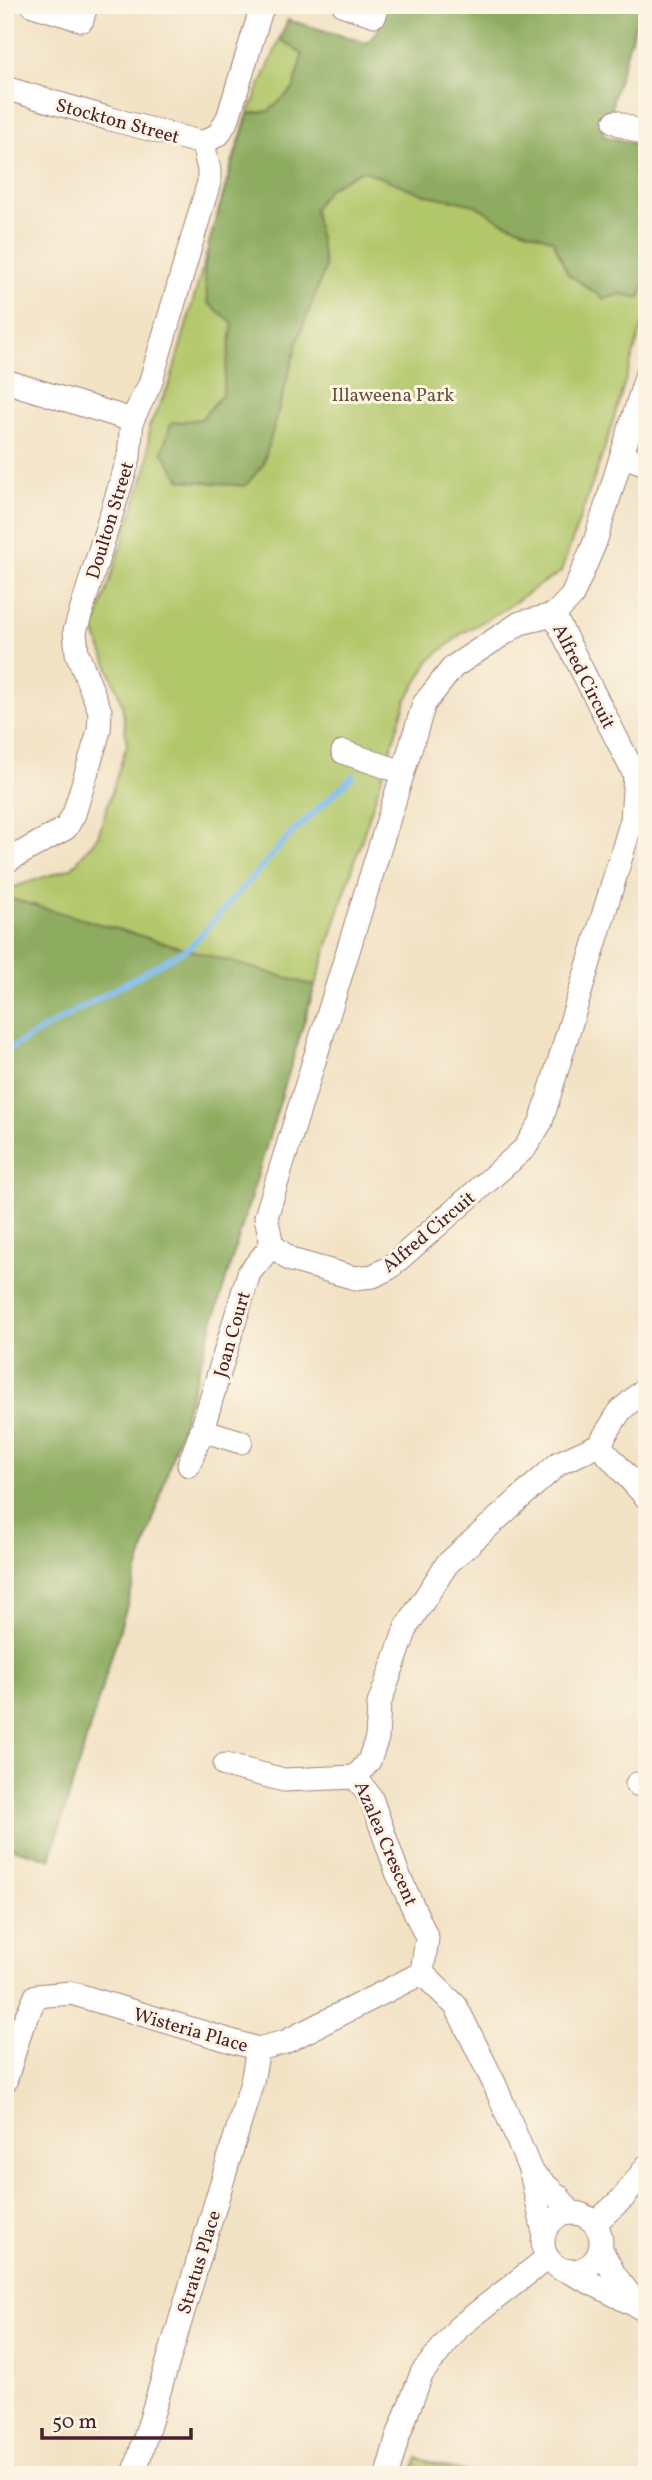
<svg xmlns="http://www.w3.org/2000/svg" width="652" height="2480" font-family="Vollkorn,serif">
<style>
.green{fill:#b2c76b;stroke:#7e734b;stroke-width:2}
.forest{fill:#8dac5f;stroke:#6c6645;stroke-width:2}
.lines{fill:none;stroke-linecap:round;stroke-linejoin:round}
.stream{stroke:#7ab9ee;stroke-width:6}
.minor-casing{stroke:#9e8078;stroke-width:25}
.minor{stroke:#fff;stroke-width:23}
.labels{text-anchor:middle;stroke-width:6;stroke-linejoin:round;paint-order:stroke}
.street-label{font-size:19px;fill:#4a1f2b;stroke:#fcf5e5}
.park-label{font-size:19px;fill:#69513e;stroke:#fcf5e5}
</style>
<rect width="100%" height="100%" fill="#fcf5e5"/>
<filter id="ink" filterUnits="userSpaceOnUse"><feTurbulence type="fractalNoise" baseFrequency=".0143" numOctaves="2"/><feDisplacementMap in="SourceGraphic" scale="14" xChannelSelector="R" yChannelSelector="G"/><feConvolveMatrix kernelMatrix="1 2 1 2 8 2 1 2 1" color-interpolation-filters="sRGB"/></filter>
<filter id="wash" filterUnits="userSpaceOnUse"><feTurbulence type="fractalNoise" baseFrequency=".00686" numOctaves="4" result="noise"/><feDisplacementMap in="SourceGraphic" scale="28" xChannelSelector="R" yChannelSelector="G"/><feGaussianBlur stdDeviation="1.57" result="paint"/><feColorMatrix in="noise" values="0 0 0 0 0 0 0 0 0 0 0 0 0 0 0 0 0 1.4 0 .05"/><feComposite in="paint" operator="in"/></filter>
<g filter="url(#wash)">
<rect width="100%" height="100%" fill="#f2e2c4"/>
<!-- green -->
<g class="green">
<path d="M288 20 647 157V310L604 450 561 572 538 586 505 609 461 634 430 660 406 701 315 986 5 897V890L72 868 98 836 127 744 122 703 94 630 148 463 149 427 170 383 232 163 248 114Z"/>
<path d="M417 2458 472 2475H412Z"/>
</g>
<!-- forest -->
<g class="forest">
<path d="M383 5H641L613 98 612 114 602 127 604 136 647 147V276L640 298 622 294 604 299 568 274 553 240 501 221 475 205 423 194 362 170 328 189 314 209 325 268 299 337 263 465 245 486 181 480 162 452 171 423 201 419 222 395 233 323 208 303 204 272 209 243 248 114 269 111 294 88 302 54 280 39 288 20 367 43 378 31Z"/>
<path d="M5 897 315 986 50 1859 5 1846Z"/>
</g>
<g class="lines">
<!-- stream -->
<path class="stream" d="M5 1051 191 946 290 835 353 776"/>
</g>
</g>
<g filter="url(#ink)">
<g class="lines">
<defs>
<g id="minor">
<path d="M33 5 82 20 86 5"/>
<path d="M344 5 375 15"/>
<path d="M5 88 107 118 203 143 219 134 228 118 261 10 265 5"/>
<path d="M615 122 647 135"/>
<path d="M5 381 132 420"/>
<path d="M622 456 647 464"/>
<path d="M554 615 635 775 632 820 541 1122 525 1148 389 1268 373 1276 355 1278 291 1260 272 1245 266 1217 424 704 453 667 520 623 554 615 572 596 595 542 647 374"/>
<path d="M343 752 402 772"/>
<path d="M5 862 66 828 74 814 99 731 100 711 77 653 75 631 129 457 132 420 150 384 209 182V170L203 143"/>
<path d="M202 1430 249 1273 272 1245"/>
<path d="M599 1445 647 1498"/>
<path d="M189 1465 202 1430 241 1442"/>
<path d="M225 1765 284 1780 356 1777"/>
<path d="M637 1784 647 1787"/>
<path d="M5 2082 22 2026 36 1996 71 1993 258 2049 285 2042 422 1973"/>
<path d="M531 2172 558 2196 571 2213"/>
<circle cx="572" cy="2242" r="29"/>
<path d="M595 2223 623 2198 647 2166"/>
<path d="M544 2233 531 2172 495 2085 456 2006 422 1973 427 1938 397 1872 371 1798 356 1777 369 1761 377 1738 379 1704 407 1626 447 1564 559 1463 599 1445 620 1411 647 1387"/>
<path d="M601 2249 614 2274 637 2304"/>
<path d="M569 2272 647 2311"/>
<path d="M134 2475 252 2082 258 2049"/>
<path d="M387 2475 398 2436 422 2373 459 2327 547 2258"/>
</g>
</defs>
<!-- minor casing -->
<use href="#minor" class="minor-casing"/>
<!-- minor -->
<use href="#minor" class="minor"/>
</g>
</g>
<g class="labels">
<!-- street labels -->
<g class="street-label">
<text transform="translate(118 120) rotate(15)" y="7">Stockton Street</text>
<text transform="translate(109 520) rotate(-73)" y="7">Doulton Street</text>
<text transform="translate(585 676) rotate(63)" y="7">Alfred Circuit</text>
<text transform="translate(428 1231) rotate(-40)" y="7">Alfred Circuit</text>
<text transform="translate(231 1334) rotate(-74)" y="7">Joan Court</text>
<text transform="translate(387 1843) rotate(67)" y="7">Azalea Crescent</text>
<text transform="translate(191 2029) rotate(16)" y="7">Wisteria Place</text>
<text transform="translate(198 2262) rotate(-73)" y="7">Stratus Place</text>
</g>
<!-- park labels -->
<g class="park-label">
<text x="393" y="401">Illaweena Park</text>
</g>
</g>
<!-- margin -->
<rect width="652" height="2480" fill="none" stroke="#fcf5e5" stroke-width="28"/>
<!-- scale -->
<path d="M42 2428v10h149v-10" fill="none" stroke="#4a1f2b" stroke-width="3.5"/>
<text x="52" y="2428" font-size="21" fill="#4a1f2b" stroke="#fcf5e5" stroke-width="5" paint-order="stroke">50 m</text>
</svg>
